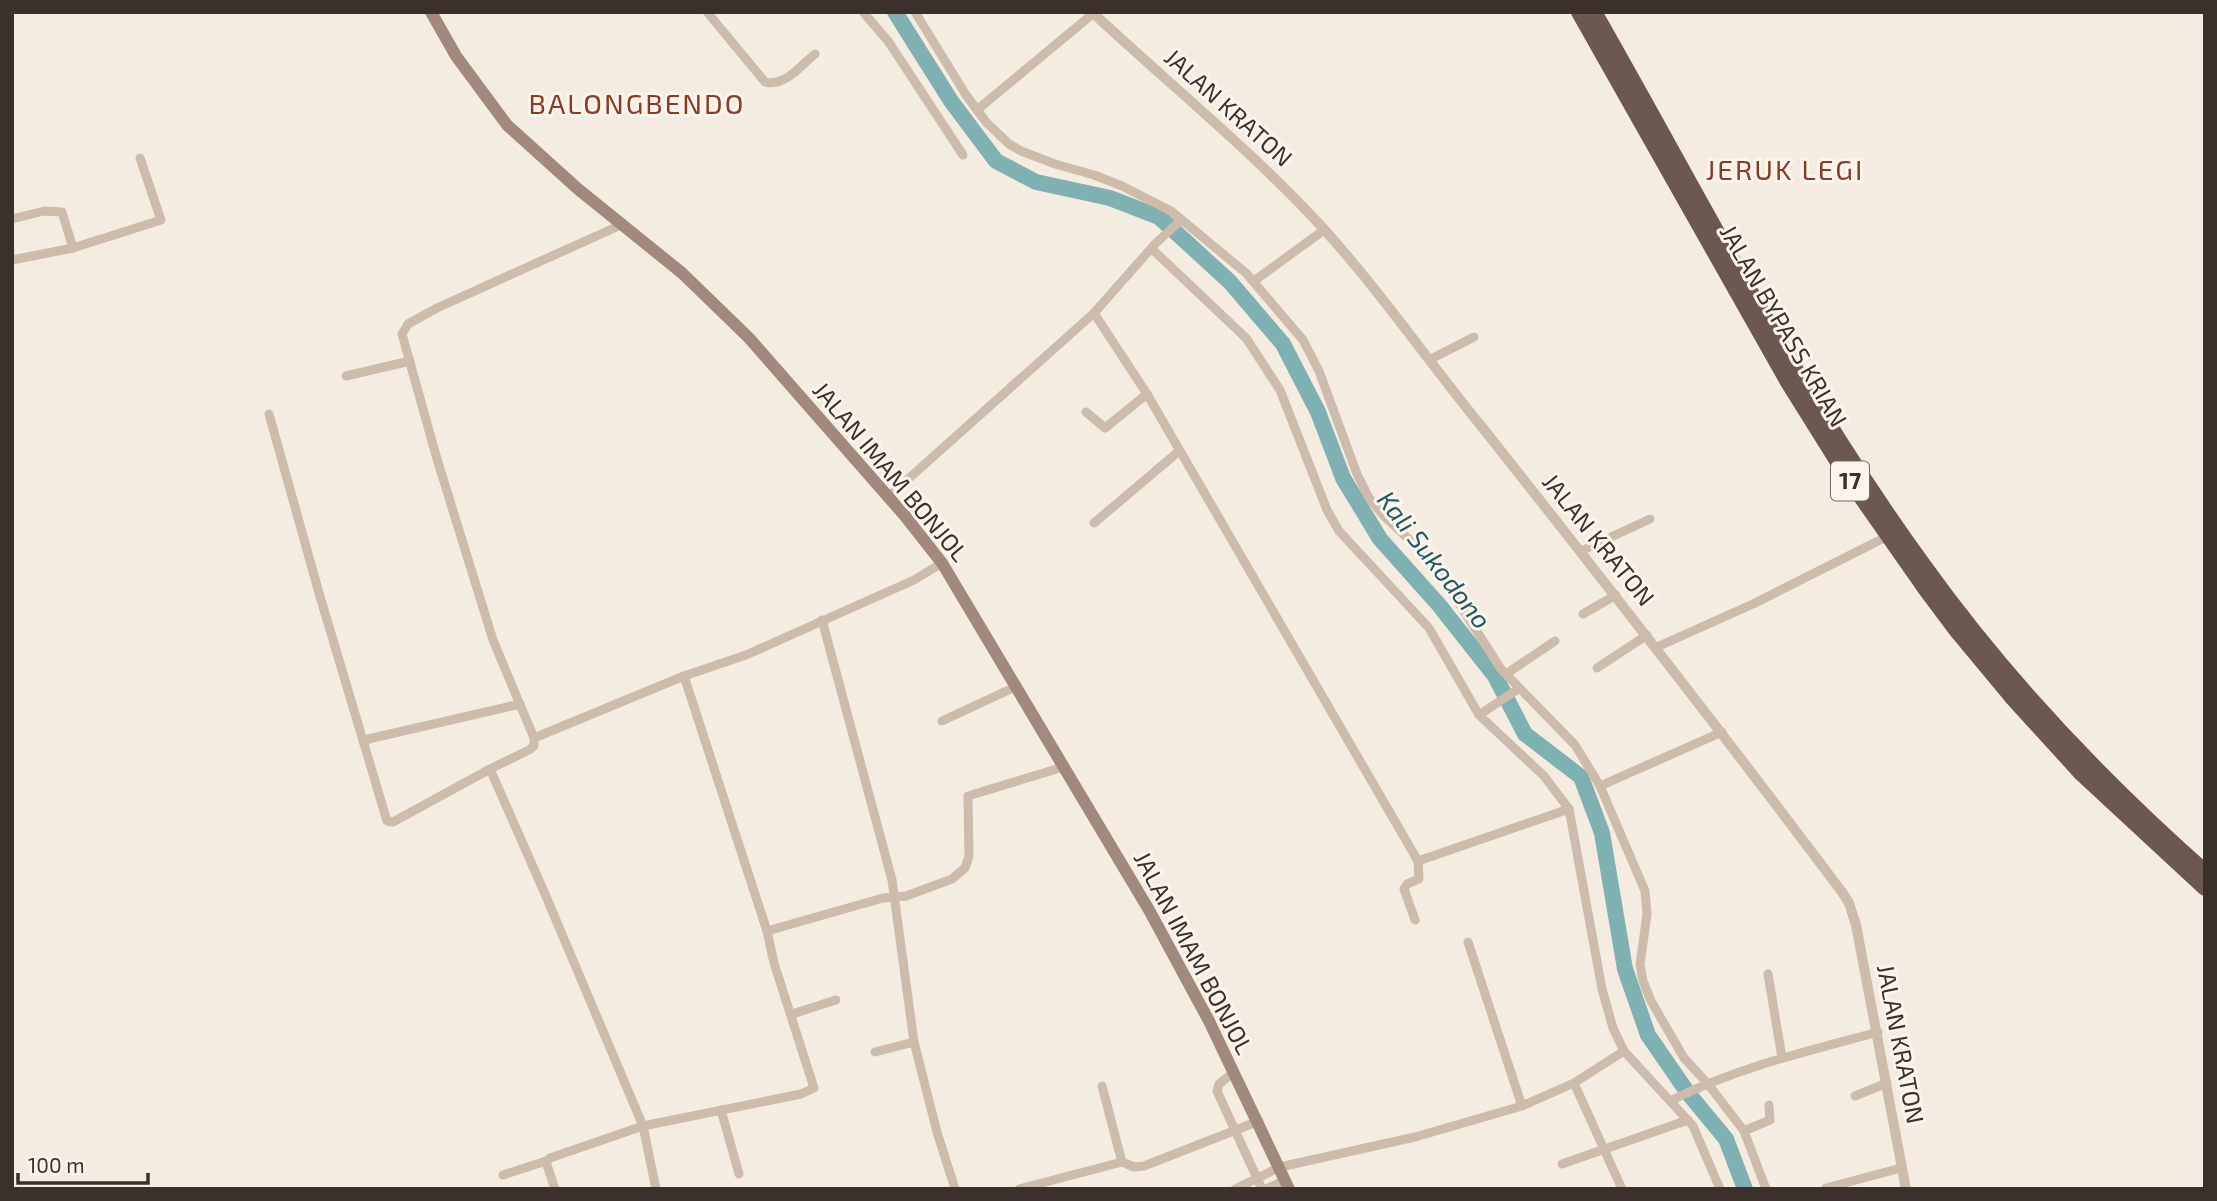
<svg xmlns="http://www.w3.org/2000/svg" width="2217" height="1201" font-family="'Exo 2',sans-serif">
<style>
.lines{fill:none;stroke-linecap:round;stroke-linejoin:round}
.river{stroke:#7fb0b2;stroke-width:16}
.minor{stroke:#cdbbac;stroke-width:9}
.tertiary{stroke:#cdbbac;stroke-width:10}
.secondary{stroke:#a18a7d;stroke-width:12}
.trunk{stroke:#6c584f;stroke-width:16}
.labels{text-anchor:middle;stroke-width:6;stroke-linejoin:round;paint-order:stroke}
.shield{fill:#fbf5ee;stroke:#756b66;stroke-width:2}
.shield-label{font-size:23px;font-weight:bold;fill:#3b302b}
.street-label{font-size:24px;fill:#3b302b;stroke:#fbf5ee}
.water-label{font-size:26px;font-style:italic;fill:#1f5a5e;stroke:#fbf5ee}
.quarter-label{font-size:28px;letter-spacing:2px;fill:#8c3b22;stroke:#fbf5ee}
</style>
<rect width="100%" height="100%" fill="#f4ebe1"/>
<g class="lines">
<!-- river -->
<path class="river" d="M895 12 951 101 996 161 1036 182 1110 198 1159 217 1230 282 1283 344 1318 412 1343 478 1380 539 1439 605 1495 676 1525 734 1581 777 1602 833 1625 969 1648 1035 1688 1093 1726 1139 1745 1189"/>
<!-- minor -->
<g class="minor">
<path d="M707 12 765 82C785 87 800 66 815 54"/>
<path d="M863 12 888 41 963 155"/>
<path d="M915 12 966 95 986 122 1009 144 1021 151 1055 164 1094 175 1122 186 1171 211 1246 273 1303 340 1319 371 1357 474 1369 498 1384 516 1431 560 1501 669 1575 745 1600 786 1645 891 1647 914 1640 965 1643 981 1651 1001 1684 1058 1708 1084 1744 1131 1766 1189"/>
<path d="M977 110 1095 12"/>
<path d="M12 219 44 211 62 212 73 248 12 260"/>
<path d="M73 248 161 220 140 158"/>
<path d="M1152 249 1246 338 1280 390 1327 510 1339 531 1429 628 1479 715 1544 776 1569 809 1602 989 1613 1028 1624 1051 1693 1126 1720 1189"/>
<path d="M1254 281 1324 230"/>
<path d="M1094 313 1147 394 1418 861 1419 879 1407 884 1404 889 1415 920"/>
<path d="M1431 359 1474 337"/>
<path d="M346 376 410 361"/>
<path d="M1086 412 1105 428 1147 394"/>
<path d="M269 414 319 593 387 821 393 822 490 769"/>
<path d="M888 497 1094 313 1155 244 1181 220"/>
<path d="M1094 523 1178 452"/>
<path d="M1581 551 1650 519"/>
<path d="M1583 614 1616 595"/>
<path d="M822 620 892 880 914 1042 937 1132 955 1189"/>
<path d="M1657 647 1753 604 1888 536"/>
<path d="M1597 668 1647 635"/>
<path d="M1506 674 1555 641"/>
<path d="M1479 715 1518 689"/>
<path d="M942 721 1015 687"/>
<path d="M534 738 493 640 437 459 402 334 408 324 437 308 623 224"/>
<path d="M364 740 520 704"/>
<path d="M1600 786 1722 732"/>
<path d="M1418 861 1569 809"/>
<path d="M767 931 883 898 906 896 952 879 965 868 969 856 968 796 1063 767"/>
<path d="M1468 942 1522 1106"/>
<path d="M1768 974 1782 1058"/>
<path d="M792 1014 836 1000"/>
<path d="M875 1052 914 1042"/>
<path d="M1234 1072 1219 1084 1217 1091 1262 1189"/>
<path d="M1574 1083 1622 1189"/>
<path d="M1102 1086 1122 1162"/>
<path d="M1855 1096 1887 1083"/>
<path d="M1670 1101C1735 1068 1808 1051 1878 1032"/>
<path d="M721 1110 739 1174"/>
<path d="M1744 1131 1770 1120 1769 1105"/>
<path d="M1562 1164 1688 1120"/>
<path d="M503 1175 546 1161"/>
<path d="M1826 1188 1901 1168"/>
<path d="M555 1189 546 1162 550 1158 643 1126 801 1094 814 1088 774 963 767 931 684 676"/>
<path d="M656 1189 643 1126 545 894 490 769 529 750 534 746V738L684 676 746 655 914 580 942 563"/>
<path d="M1019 1189 1122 1162 1134 1167 1144 1166 1259 1121"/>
<path d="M1235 1189 1280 1167 1415 1137 1522 1106 1574 1083 1624 1051"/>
<path d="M1266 1189 1285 1180"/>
</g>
<!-- tertiary -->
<path class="tertiary" d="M1092 12C1169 84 1251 150 1322 227 1380 291 1428 361 1482 427 1604 581 1724 735 1842 892L1849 903 1856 925 1906 1189"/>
<!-- secondary -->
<path class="secondary" d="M431 12 456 56 507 125 578 189 682 273 749 338 905 516 942 563 1149 910 1209 1021 1289 1189"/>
<!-- trunk -->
<g class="trunk">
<path d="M1579 12 1788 382 1848 478 1927 591 1957 631 2011 696 2082 774 2205 888"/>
<path d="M1594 12C1701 199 1797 392 1924 566 2005 679 2101 780 2205 872"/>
</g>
</g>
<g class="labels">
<!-- shield labels -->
<rect class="shield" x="1831" y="461.5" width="38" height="39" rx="5"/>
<g class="shield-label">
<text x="1850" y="489">17</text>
</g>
<!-- street labels -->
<g class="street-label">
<text transform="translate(1228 108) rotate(42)" y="8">JALAN KRATON</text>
<text transform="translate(1783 326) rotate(60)" y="8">JALAN BYPASS KRIAN</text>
<text transform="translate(890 472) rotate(50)" y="8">JALAN IMAM BONJOL</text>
<text transform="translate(1598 540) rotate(51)" y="8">JALAN KRATON</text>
<text transform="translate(1193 953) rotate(62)" y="8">JALAN IMAM BONJOL</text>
<text transform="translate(1900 1044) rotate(79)" y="8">JALAN KRATON</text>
</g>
<!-- water labels -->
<g class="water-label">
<text transform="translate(1434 560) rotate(52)" y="9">Kali Sukodono</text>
</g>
<!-- quarter labels -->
<g class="quarter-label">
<text x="637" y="114">BALONGBENDO</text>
<text x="1785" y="180">JERUK LEGI</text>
</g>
</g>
<!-- border -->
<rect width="2217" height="1201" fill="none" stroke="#3b302b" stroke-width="28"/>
<!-- scale -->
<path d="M18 1173v10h130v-10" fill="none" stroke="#3b302b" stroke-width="3.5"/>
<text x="28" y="1173" font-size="21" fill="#3b302b" stroke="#fbf5ee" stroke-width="5" paint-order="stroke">100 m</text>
</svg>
